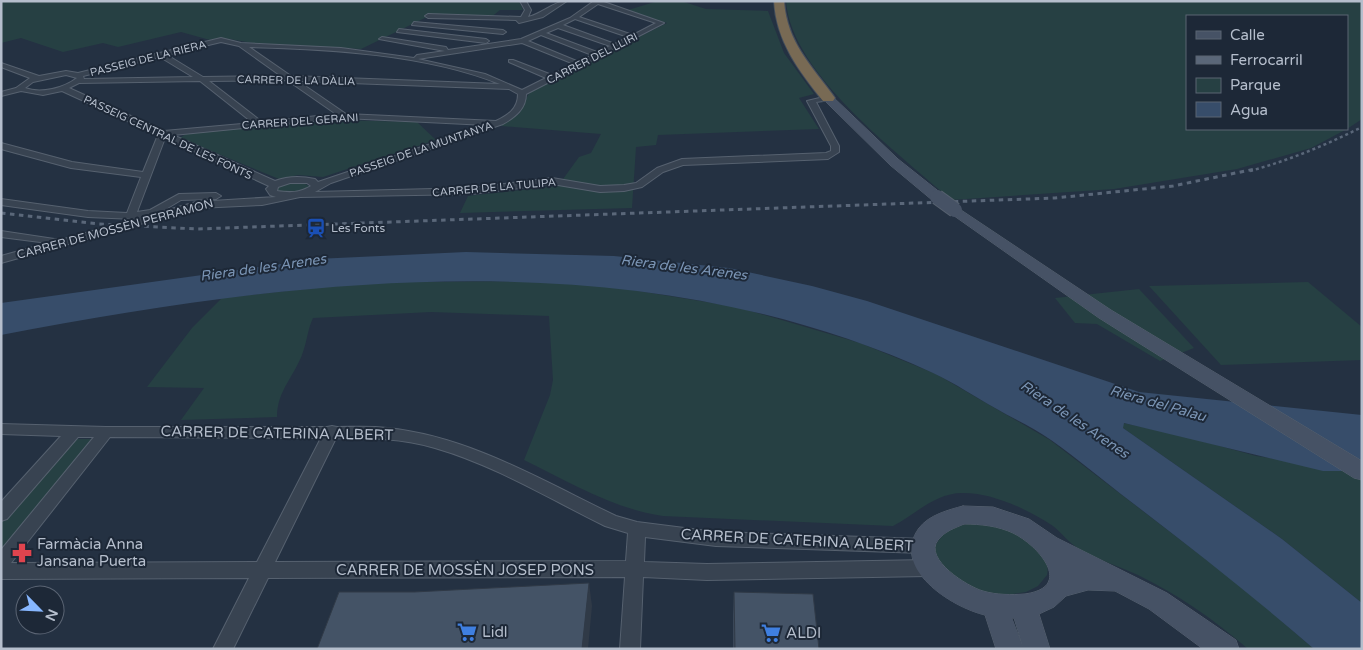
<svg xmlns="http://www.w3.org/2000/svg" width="1363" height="650" font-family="'Varela Round',sans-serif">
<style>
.green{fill:#264043}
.water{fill:#374d6a}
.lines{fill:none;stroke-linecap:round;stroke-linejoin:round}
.minor-casing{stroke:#56616f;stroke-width:2}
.secondary-casing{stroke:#56616f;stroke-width:1}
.motorway-casing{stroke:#434e5c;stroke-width:2}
.minor{fill:#384351;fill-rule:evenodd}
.secondary{fill:#465265;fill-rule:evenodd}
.motorway{fill:#786a54;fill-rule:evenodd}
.rail-far1{stroke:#5a6779;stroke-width:2.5;stroke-dasharray:3 3;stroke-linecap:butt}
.rail{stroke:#5a6779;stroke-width:3;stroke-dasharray:4.5 4.5;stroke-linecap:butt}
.secondary-bridge-casing{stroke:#56616f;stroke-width:16;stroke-linecap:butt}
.secondary-bridge{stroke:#465265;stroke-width:14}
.wall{fill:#3a4758}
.shaded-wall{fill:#303a47}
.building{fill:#445366;stroke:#303a47}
.labels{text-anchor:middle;stroke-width:4;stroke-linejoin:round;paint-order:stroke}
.far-street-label{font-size:11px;fill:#b5becc;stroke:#1d2837}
.poi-label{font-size:12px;fill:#b5becc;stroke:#1d2837;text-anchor:start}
.street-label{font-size:12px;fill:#b5becc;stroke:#1d2837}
.water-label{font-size:14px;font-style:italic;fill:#7b95b5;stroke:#1d2837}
.near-street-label{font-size:15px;fill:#b5becc;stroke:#1d2837}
.near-poi-label{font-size:15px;fill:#b5becc;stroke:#1d2837;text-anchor:start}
</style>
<rect width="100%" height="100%" fill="#243142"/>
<!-- green -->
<g class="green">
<path d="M1 1H519L523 10H500L490 18 431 15 361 49 253 43 223 38 210 40 181 32 118 47 103 43 63 52 21 38 1 43Z"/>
<path d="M658 1H681L706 9 768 11 784 53 814 94 799 98 819 129 658 135 656 145 636 147 632 208 460 213 468 196 558 186 579 157 591 153 601 134 501 126 519 114 528 95 532 91 667 23 628 10Z"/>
<path d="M786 1H1362V119L1347 129V16H1187V129H1347L1311 148 1237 169 1114 189 951 200C899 153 791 74 786 1Z"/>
<path d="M334 120 417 122 436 140 323 177 298 175 279 179 180 138 187 133Z"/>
<path d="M289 182H301L311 187C300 193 288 195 277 190L279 186Z"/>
<path d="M542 281 614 287 737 307 860 343 936 374 1050 440 1242 587 1314 649H1248C1215 620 1177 594 1138 575 1118 566 1097 559 1079 549 1069 543 1062 533 1053 526 1029 510 993 493 964 493 936 492 916 514 893 526L663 516C614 509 569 482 524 460L550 395 553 380 549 316 431 312 313 318C308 328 307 341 303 352 295 376 277 390 277 417L181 420 204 388 147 387 192 328 222 298 332 286 396 282Z"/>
<path d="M1308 282 1362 327V360L1221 365 1149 286Z"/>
<path d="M1139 289 1194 348 1160 361 1097 324 1075 323 1055 298Z"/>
<path d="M1123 423 1177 434 1256 456 1362 471V603L1282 539 1123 428Z"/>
<path d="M74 439H96L1 553V522Z"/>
<path d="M967 524C981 524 997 525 1010 530 1026 536 1052 555 1047 575L1038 586 1026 592 1006 595 982 592 950 578 933 551C940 534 950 528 967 524Z"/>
</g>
<!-- water -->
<path class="water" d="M466 252 614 256 729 268 812 286 867 301 1139 392 1362 415V471H1323L1124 423 1123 428 1282 539 1362 603V649H1314C1254 597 1193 549 1130 501 1104 481 1078 459 1051 440 1034 428 1014 419 995 408 975 397 955 383 933 373 638 238 310 276 1 335V303L316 259Z"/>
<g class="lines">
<defs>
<g id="minor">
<path d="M520 1H526L531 10 528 17C542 14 554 1 567 1L543 17 519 23 516 20 428 18 425 16 428 14 521 17 525 10Z"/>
<path d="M594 1H601L664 23 526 94C526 109 515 117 503 124L331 183 315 192 472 188 552 178 600 186 624 185 636 183 657 168 682 159 826 153 831 151V146L807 101 828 96H831V100L816 102 839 146V152L828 159 683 165 663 172 642 187 624 191 600 192 552 184 472 194 300 197 262 205 197 208 1 263V256L48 243 1 237V231L61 240 135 219 88 217 1 205V199L88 211 127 213 141 177 71 168 1 149V143L72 162 143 172 158 135 62 91 43 95 21 91 1 96V92L16 88 30 78 1 67V63L39 76 66 71 78 73 221 38 241 43 341 48 414 58 417 55 445 51 379 39 382 37 446 47 448 50 521 39 570 18ZM598 4 656 23 633 35 579 17ZM575 19 628 37 615 44 563 25ZM558 28 610 46 597 52 546 33ZM541 35 592 55 579 62 528 41ZM221 42 239 46 281 76 203 77 167 55ZM522 43 574 64 552 75 513 60H509V62L546 78 522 90 485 74 418 59ZM249 47C328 49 426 54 500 84L291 76ZM160 57 193 77 84 79 83 76ZM66 75 77 78C64 88 41 94 25 88L33 82ZM287 80 336 114 262 122 209 81ZM200 81 253 123 164 131 69 88 79 83ZM298 81 509 89 518 94C518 109 508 115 496 121L346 114ZM344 118 487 125 318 182 315 179C301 176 288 176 275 181L173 135ZM165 138 269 186 266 189 270 195 276 197 196 202 161 212 181 200 216 199 221 196 216 193 179 194 150 210 137 212ZM290 183H307L311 186C299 193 290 193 277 191L278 187Z"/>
<path d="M414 22 503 30 506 32 503 34 412 25Z"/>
<path d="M399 29 486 39 489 41 486 43 397 32Z"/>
<path d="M1 424 106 427H327L332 426 337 427C354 427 371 426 387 428 469 436 543 481 616 516L637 522 716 532 923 539 929 541 932 546 929 551 923 553 716 546 645 537 644 562 707 564 928 560 934 563 937 568 934 573 928 576 707 580 643 577 640 649H620L625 577 268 578 233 649H213L249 578 1 579V550L94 437H78L7 519 1 521V502L61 436 1 434ZM110 437 321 438 257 562 11 563ZM336 438C369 438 402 438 435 448 494 465 550 499 605 526L628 533 626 561 275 562Z"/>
</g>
<g id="secondary">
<path d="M828 95 832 96 898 159 942 194 944 197 942 200H932L890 165 824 100V96Z"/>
<path d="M955 206 1111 310 1362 461V480L1354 478 1099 318 950 213 948 210 950 207Z"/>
<path d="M963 506 993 507 1029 519 1057 538 1167 593 1236 640 1239 649H1203L1149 609 1115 591 1088 590 1066 596 1054 607 1039 614 1050 649H996L985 615C951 607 890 568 919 528 929 515 948 510 963 506ZM964 524C981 524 998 526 1013 533 1038 545 1075 587 1025 594 1012 595 996 595 983 591 968 587 923 559 938 540 945 531 955 528 964 524ZM1012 618H1014L1023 647Z"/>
</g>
<path id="motorway" d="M774 1H784C787 43 812 66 835 98L833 101H823C799 71 776 41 774 1Z"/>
</defs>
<!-- minor casing -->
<use href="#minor" class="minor-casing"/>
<!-- secondary casing -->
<use href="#secondary" class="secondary-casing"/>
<!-- motorway casing -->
<use href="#motorway" class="motorway-casing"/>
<!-- minor -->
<use href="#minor" class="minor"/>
<!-- secondary -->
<use href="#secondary" class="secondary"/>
<!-- motorway -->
<use href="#motorway" class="motorway"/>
<!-- rail-far1 -->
<path class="rail-far1" d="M1250 171C1290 160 1326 145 1362 127"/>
<!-- rail -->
<path class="rail" d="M1 213 99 224 197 229 1055 198 1173 186 1255 169"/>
<defs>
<path id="secondary-bridge" d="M937 197 955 210"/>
</defs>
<!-- secondary-bridge casing -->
<use href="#secondary-bridge" class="secondary-bridge-casing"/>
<!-- secondary-bridge -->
<use href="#secondary-bridge" class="secondary-bridge"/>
</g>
<!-- wall -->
<path class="wall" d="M734 592 819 649H733V614Z"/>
<!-- shaded-wall -->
<path class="shaded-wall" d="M589 583 592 606 588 649H582Z"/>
<!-- building -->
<g class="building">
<path d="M589 583 582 649H317L339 592H414Z"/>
<path d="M734 592 813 594 819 649H735Z"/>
</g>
<!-- icons -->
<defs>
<symbol id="station-bare" viewBox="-9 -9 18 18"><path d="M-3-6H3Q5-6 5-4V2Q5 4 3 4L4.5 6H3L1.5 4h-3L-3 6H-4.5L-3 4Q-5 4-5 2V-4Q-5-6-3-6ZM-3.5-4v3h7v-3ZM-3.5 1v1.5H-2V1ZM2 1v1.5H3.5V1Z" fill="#1a4fb4" stroke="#1d2837" stroke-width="2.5" paint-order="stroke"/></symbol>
<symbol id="pharmacy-bare" viewBox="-9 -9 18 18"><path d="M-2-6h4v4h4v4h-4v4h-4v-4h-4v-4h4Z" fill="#e0444e" stroke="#1d2837" stroke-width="2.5" paint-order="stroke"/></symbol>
<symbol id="supermarket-bare" viewBox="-9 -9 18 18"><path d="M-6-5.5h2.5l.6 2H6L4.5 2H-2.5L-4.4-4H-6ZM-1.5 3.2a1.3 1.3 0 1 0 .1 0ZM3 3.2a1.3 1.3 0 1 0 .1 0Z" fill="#3f7fe0" stroke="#1d2837" stroke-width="2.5" paint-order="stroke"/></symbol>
</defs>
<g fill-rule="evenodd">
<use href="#station-bare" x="302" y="214" width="28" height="28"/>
<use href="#pharmacy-bare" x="8" y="539" width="28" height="28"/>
<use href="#supermarket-bare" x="453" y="618" width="28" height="28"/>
<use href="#supermarket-bare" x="757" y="619" width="28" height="28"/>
</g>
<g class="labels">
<!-- far-street labels -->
<g class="far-street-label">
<text transform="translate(148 58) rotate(-14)" y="4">PASSEIG DE LA RIERA</text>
<text transform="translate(592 58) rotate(-27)" y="4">CARRER DEL LLIRI</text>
<text transform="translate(296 80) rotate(1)" y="4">CARRER DE LA DÀLIA</text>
<text transform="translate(300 121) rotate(-4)" y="4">CARRER DEL GERANI</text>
<text transform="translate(168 137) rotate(25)" y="4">PASSEIG CENTRAL DE LES FONTS</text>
<text transform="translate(421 149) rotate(-19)" y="4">PASSEIG DE LA MUNTANYA</text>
<text transform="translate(494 187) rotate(-5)" y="4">CARRER DE LA TULIPA</text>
</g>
<!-- poi labels -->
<g class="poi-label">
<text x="331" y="232">Les Fonts</text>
</g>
<!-- street labels -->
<g class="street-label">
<text transform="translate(115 229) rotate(-15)" y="4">CARRER DE MOSSÈN PERRAMON</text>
</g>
<!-- water labels -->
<g class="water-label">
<text transform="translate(263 267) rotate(-8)" y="5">Riera de les Arenes</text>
<text transform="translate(684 267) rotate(7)" y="5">Riera de les Arenes</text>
<text transform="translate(1158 403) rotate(16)" y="5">Riera del Palau</text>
<text transform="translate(1075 419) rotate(34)" y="5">Riera de les Arenes</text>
</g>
<!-- near-street labels -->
<g class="near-street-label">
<text transform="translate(277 433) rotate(1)" y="5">CARRER DE CATERINA ALBERT</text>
<text transform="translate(797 540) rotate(3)" y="5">CARRER DE CATERINA ALBERT</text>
<text x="465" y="575">CARRER DE MOSSÈN JOSEP PONS</text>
</g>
<!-- near-poi labels -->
<g class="near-poi-label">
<text x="37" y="549">Farmàcia Anna<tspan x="37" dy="17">Jansana Puerta</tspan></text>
<text x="482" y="637">Lidl</text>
<text x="786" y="638">ALDI</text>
</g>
</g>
<!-- border -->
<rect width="1363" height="650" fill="none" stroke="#b5becc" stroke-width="5"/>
<!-- legend -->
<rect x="1186" y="15" width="162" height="115" fill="#1d2837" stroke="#5a6473"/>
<rect x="1196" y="31" width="25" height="8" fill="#465265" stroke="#5a6473"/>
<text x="1230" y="40" font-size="15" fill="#b5becc">Calle</text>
<rect x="1196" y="56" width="25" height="8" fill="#5a6779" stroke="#5a6473"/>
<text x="1230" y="65" font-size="15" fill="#b5becc">Ferrocarril</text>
<rect x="1196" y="78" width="25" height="15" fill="#264043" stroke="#5a6473"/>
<text x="1230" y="90" font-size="15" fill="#b5becc">Parque</text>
<rect x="1196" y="102" width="25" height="15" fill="#374d6a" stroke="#5a6473"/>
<text x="1230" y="115" font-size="15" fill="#b5becc">Agua</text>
<!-- north arrow -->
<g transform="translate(40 610) rotate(114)"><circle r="24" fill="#1d2837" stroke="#5a6473"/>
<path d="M0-4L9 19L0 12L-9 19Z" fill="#87b7ff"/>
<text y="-8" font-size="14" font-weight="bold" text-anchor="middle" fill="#b5becc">N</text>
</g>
</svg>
